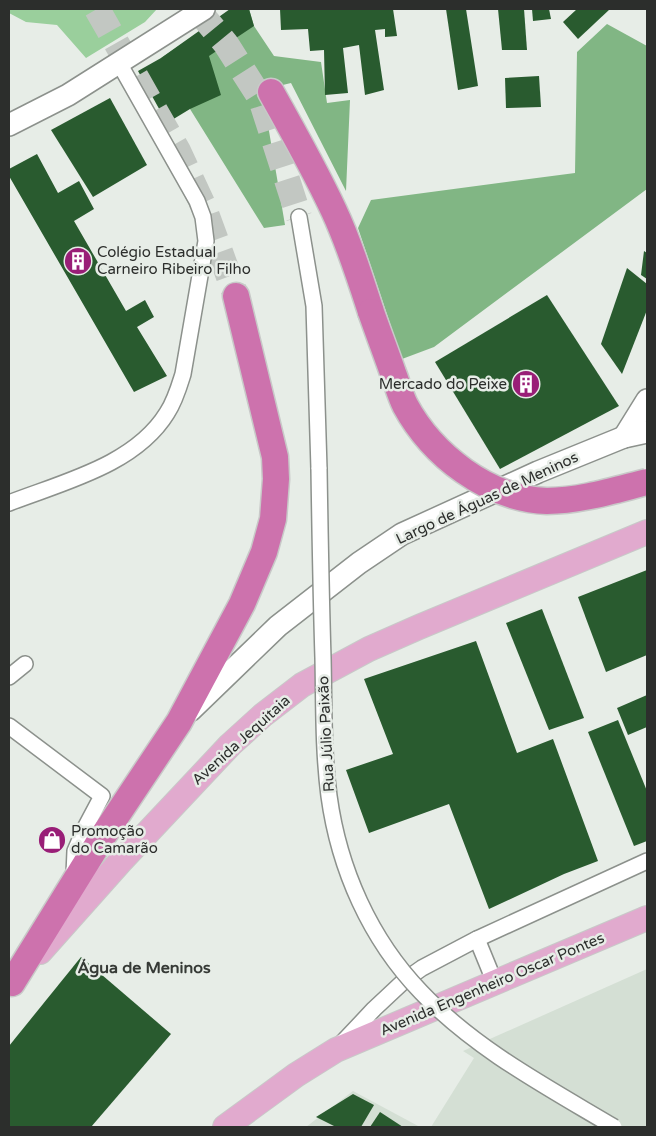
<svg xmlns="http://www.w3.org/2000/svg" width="656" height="1136" font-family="'Varela Round',sans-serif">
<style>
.built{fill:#d4dfd4}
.green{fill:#9acf9c}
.forest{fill:#81b684}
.building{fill:#295b2f}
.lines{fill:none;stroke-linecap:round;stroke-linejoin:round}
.highway-tunnel{stroke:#c2c7c2;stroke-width:26;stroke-dasharray:26 13;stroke-linecap:butt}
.street-casing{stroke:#8c918c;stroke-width:18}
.secondary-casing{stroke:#8c918c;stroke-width:24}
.primary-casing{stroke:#c8c9c8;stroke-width:26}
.highway-casing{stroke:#c8c9c8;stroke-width:29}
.street{stroke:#fff;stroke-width:15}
.secondary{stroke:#fff;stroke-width:21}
.primary{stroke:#e1aace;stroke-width:24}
.highway{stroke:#cd72ad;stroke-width:26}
.street-bridge-casing{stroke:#8c918c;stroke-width:18;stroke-linecap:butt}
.highway-bridge-casing{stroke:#c8c9c8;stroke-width:29;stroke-linecap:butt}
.street-bridge{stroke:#fff;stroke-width:15}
.highway-bridge{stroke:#cd72ad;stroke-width:26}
.labels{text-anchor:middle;stroke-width:5;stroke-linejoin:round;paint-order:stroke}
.poi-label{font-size:15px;fill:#2c2e2c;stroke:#e7ede7;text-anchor:start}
.street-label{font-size:15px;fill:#2c2e2c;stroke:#e7ede7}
.neighbourhood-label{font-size:16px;font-weight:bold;fill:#363a36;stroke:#e7ede7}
</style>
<rect width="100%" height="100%" fill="#e7ede7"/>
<!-- built -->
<g class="built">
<path d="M647 969V1127H431L474 1058 463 1051Z"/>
<path d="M353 1091 420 1127H306Z"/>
</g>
<!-- green -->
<path class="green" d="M9 9H157L145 22 86 58 57 25 26 22 9 13Z"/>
<!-- forest -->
<g class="forest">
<path d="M234 9H249L254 26 274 56 321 62 327 103 350 100 346 191 291 83 262 90 285 225 264 228 190 109 161 58Z"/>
<path d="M607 24 647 46V189L434 347 402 359 358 228 371 200 575 173 577 52Z"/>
</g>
<!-- building -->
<g class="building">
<path d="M230 9H249L254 26 209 56 221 95 190 109 167 123 138 71 161 58Z"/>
<path d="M280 9H393L397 36 385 37V29L375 30 384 90 365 95 359 45 343 48 348 93 325 95 324 50 310 51 308 29 281 30Z"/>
<path d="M446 9H466L478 86 458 90Z"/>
<path d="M498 9H524L527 50H502Z"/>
<path d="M532 9H549L551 19 533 21Z"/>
<path d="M577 9H610L578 39 563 22Z"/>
<path d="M539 76 541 107 506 108 505 78Z"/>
<path d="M110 98 147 165 93 197 51 130Z"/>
<path d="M37 154 58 193 79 181 94 209 74 221 126 311 145 300 154 317 137 327 167 376 134 392 9 176V169Z"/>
<path d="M644 251 647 253V279L641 275Z"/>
<path d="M627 268 647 284V310L622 374 601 344Z"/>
<path d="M547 295 619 406 500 469 435 362Z"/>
<path d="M647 570V655L606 672 578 597Z"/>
<path d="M542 609 584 718 549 730 506 623Z"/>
<path d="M476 641 517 753 553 739 598 861 564 874 489 909 449 804 369 833 346 770 393 754 364 679Z"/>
<path d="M647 695V727L628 735 617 708Z"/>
<path d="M618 720 647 791V841L634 846 588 732Z"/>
<path d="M81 957 171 1034 91 1127H9V1046Z"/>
<path d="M353 1094 374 1105 361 1127H336L316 1117Z"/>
<path d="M380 1112 403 1127H370Z"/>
</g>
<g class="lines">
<!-- highway-tunnel -->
<g class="highway-tunnel">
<path d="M97 9 178 151 203 205 236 296"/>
<path d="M197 9 226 44 261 99 299 217"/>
</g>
<defs>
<g id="street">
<path d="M299 217 314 306 319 469"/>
<path d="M9 503C63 482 135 465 167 413 175 401 179 387 183 374L206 241 203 217 197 201 119 63"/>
<path d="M9 677 25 664"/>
<path d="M9 726 102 796 85 828 75 851 74 874"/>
<path d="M477 939 495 983"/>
<path d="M342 1043 374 1009 405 980 422 968 477 939 647 861"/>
</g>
<g id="secondary">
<path d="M9 125 68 95 204 9"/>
<path d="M624 437 647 400"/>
<path d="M191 710 278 626 359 563 402 534 538 472 624 437 647 432"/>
</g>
<g id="primary">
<path d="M40 952 121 861 230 745 263 715 302 685 369 649 419 627 647 532"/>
<path d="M225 1127 296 1075 336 1050 647 918"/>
</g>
<g id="highway">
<path d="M271 92C293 131 315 170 334 211 349 243 360 278 371 312"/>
<path d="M12 983 101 839 179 722 242 604 264 552 273 519 276 479 275 457 236 296"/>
</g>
</defs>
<!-- street casing -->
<use href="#street" class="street-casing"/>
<!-- secondary casing -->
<use href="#secondary" class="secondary-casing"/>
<!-- primary casing -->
<use href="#primary" class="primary-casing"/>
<!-- highway casing -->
<use href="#highway" class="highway-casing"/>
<!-- street -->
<use href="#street" class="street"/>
<!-- secondary -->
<use href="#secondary" class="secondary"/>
<!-- primary -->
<use href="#primary" class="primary"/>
<!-- highway -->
<use href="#highway" class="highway"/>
<defs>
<path id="street-bridge" d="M319 469C320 532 321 595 323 658 324 704 323 750 329 796 339 869 370 939 421 992 475 1049 547 1087 614 1127"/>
<path id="highway-bridge" d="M371 312C378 332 386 353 393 373 397 383 400 395 405 405 432 455 488 499 547 501 580 501 615 490 647 482"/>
</defs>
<!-- street-bridge casing -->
<use href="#street-bridge" class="street-bridge-casing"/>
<!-- highway-bridge casing -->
<use href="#highway-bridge" class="highway-bridge-casing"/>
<!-- street-bridge -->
<use href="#street-bridge" class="street-bridge"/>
<!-- highway-bridge -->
<use href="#highway-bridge" class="highway-bridge"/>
</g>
<!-- icons -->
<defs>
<symbol id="building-disc" viewBox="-11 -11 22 22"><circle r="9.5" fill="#991e77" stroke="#e7ede7"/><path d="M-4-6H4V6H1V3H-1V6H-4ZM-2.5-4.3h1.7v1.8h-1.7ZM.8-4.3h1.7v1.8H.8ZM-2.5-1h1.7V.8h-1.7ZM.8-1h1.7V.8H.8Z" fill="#fff"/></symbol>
<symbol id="shop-disc" viewBox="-11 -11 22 22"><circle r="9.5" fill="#991e77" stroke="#e7ede7"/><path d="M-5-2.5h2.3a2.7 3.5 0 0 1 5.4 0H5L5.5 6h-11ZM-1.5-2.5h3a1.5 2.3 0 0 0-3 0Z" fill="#fff"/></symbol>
</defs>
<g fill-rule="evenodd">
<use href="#building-disc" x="62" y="245" width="32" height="32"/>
<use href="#building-disc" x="510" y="368" width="32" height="32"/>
<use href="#shop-disc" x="36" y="824" width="32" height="32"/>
</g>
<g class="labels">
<!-- poi labels -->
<g class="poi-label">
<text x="97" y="257">Colégio Estadual<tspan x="97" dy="17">Carneiro Ribeiro Filho</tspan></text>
<text x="507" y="389" text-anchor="end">Mercado do Peixe</text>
<text x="71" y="836">Promoção<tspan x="71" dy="17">do Camarão</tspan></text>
</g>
<!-- street labels -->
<g class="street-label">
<text transform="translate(487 498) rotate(-25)" y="5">Largo de Águas de Meninos</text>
<text transform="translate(326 734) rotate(-93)" y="5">Rua Júlio Paixão</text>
<text transform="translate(241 740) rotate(-42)" y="5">Avenida Jequitaia</text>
<text transform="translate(492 984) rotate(-23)" y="5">Avenida Engenheiro Oscar Pontes</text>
</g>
<!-- neighbourhood labels -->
<g class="neighbourhood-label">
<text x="144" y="973">Água de Meninos</text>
</g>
</g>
<!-- border -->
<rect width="656" height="1136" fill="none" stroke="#2c2e2c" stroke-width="20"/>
</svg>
